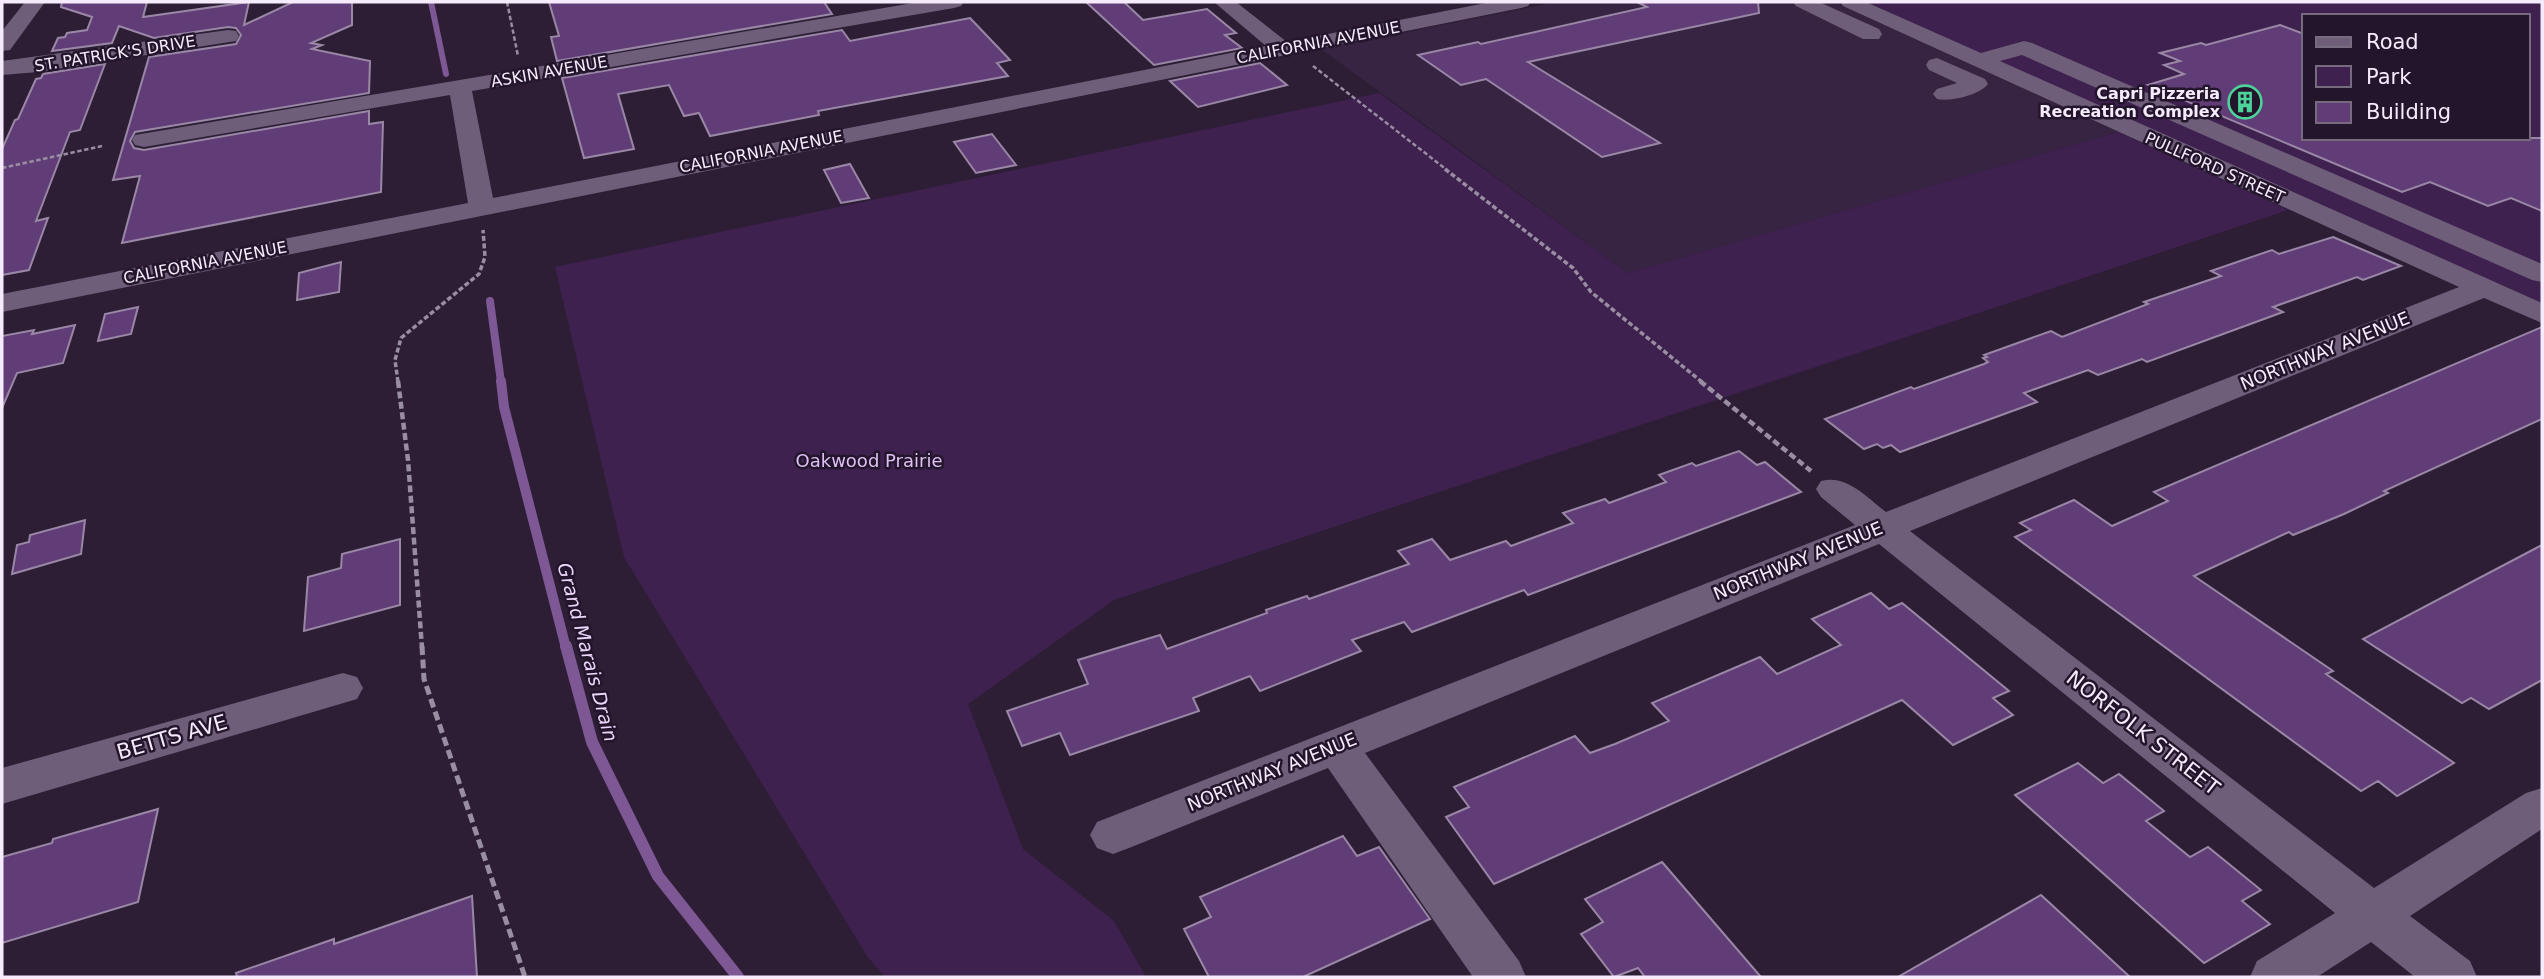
<svg xmlns="http://www.w3.org/2000/svg" width="2544" height="979" font-family="'DejaVu Sans',sans-serif">
<style>
.built{fill:#372442}
.green{fill:#3e214f;fill-rule:evenodd}
.lines{fill:none;stroke-linecap:round;stroke-linejoin:round}
.stream-far3{stroke:#7d5894;stroke-width:6}
.stream-far2{stroke:#7d5894;stroke-width:8}
.stream-far1{stroke:#7d5894;stroke-width:10}
.stream{stroke:#7d5894;stroke-width:12}
.building{fill:#613d77;stroke:#9987a5;stroke-width:2}
.path-far3{stroke:#998da1;stroke-width:2.5;stroke-dasharray:4.5 2.5;stroke-linecap:butt}
.path-far2{stroke:#998da1;stroke-width:3.5;stroke-dasharray:5 2.5;stroke-linecap:butt}
.path-far1{stroke:#998da1;stroke-width:4.5;stroke-dasharray:7 3.5;stroke-linecap:butt}
.path{stroke:#998da1;stroke-width:5;stroke-dasharray:9 4.5;stroke-linecap:butt}
.minor{fill:#6e5e79;fill-rule:evenodd}
.labels{text-anchor:middle;stroke-width:5;stroke-linejoin:round;paint-order:stroke}
.far-street-label{font-size:16px;fill:#f5ebfc;stroke:#23152c}
.far-poi-label{font-size:16px;font-weight:bold;fill:#f5ebfc;stroke:#23152c;text-anchor:end}
.street-label{font-size:18px;fill:#f5ebfc;stroke:#23152c}
.park-label{font-size:18px;fill:#dfc0f4;stroke:#23152c}
.water-label{font-size:19px;font-style:italic;fill:#ecd7fb;stroke:#23152c}
.near-street-label{font-size:21px;fill:#f5ebfc;stroke:#23152c}
</style>
<rect width="100%" height="100%" fill="#2d1e36"/>
<!-- built -->
<path class="built" d="M1557 2H1835L2118 132 1628 273 1321 49Z"/>
<!-- green -->
<g class="green">
<path d="M1867 2H2542V303L1940 35ZM2304 16H2528V138H2304Z"/>
<path d="M1379 93 1628 273 2118 132 2288 210 1114 600 968 704 1023 849 1114 921 1146 977H885L867 956 624 557 555 267Z"/>
</g>
<g class="lines">
<!-- stream-far3 -->
<path class="stream-far3" d="M431 2 446 74"/>
<!-- stream-far2 -->
<path class="stream-far2" d="M490 301 501 382"/>
<!-- stream-far1 -->
<path class="stream-far1" d="M501 381 504 407 566 648"/>
<!-- stream -->
<path class="stream" d="M566 646 592 742 658 876 738 977"/>
</g>
<!-- building -->
<g class="building">
<path d="M62 2H147L143 17 249 2 244 25 293 2H352V25L311 43 322 45 312 49 370 61 369 93 135 132 130 141 134 148 144 150 369 111V124L383 122 381 192 122 243 140 176 113 180 149 57 236 44 241 35 236 28 228 27 154 38 119 26 112 43 52 51 58 38 65 37 67 33 87 30 92 17 61 7Z"/>
<path d="M549 2H824L832 14 557 61 551 37 559 36Z"/>
<path d="M1086 2H1124L1143 20 1207 9 1236 33 1225 35 1242 48 1154 65Z"/>
<path d="M1637 2H1758L1759 13 1528 62 1660 143 1602 157 1486 79 1461 85 1418 55 1478 42 1481 44 1647 7Z"/>
<path d="M970 18 1010 60 997 63 1008 76 818 111 819 115 710 136 699 113 684 116 669 85 618 94 634 149 584 158 562 78 842 30 850 41Z"/>
<path d="M2280 25 2304 34V138H2542V211L2511 198 2488 206 2430 182 2402 192 2148 85 2184 74 2164 65 2180 61 2160 53 2201 43 2206 45Z"/>
<path d="M1260 63 1287 85 1198 107 1170 81Z"/>
<path d="M105 64 80 130 70 132 36 221 48 218 29 270 2 275V149L15 120 18 119 36 79 41 78 43 74Z"/>
<path d="M992 134 1016 165 976 173 954 142Z"/>
<path d="M850 164 869 198 841 203 824 170Z"/>
<path d="M2333 237 2401 266 2363 280 2357 277 2273 307 2283 312 2147 362 2142 359 2098 375 2088 370 2024 393 2037 402 1900 452 1891 445 1883 448 1877 444 1864 449 1825 419 1911 387 1914 389 1984 364 1988 362 1983 358 1987 357 1984 355 2051 331 2062 337 2148 304 2144 302 2221 276 2211 271 2272 250 2279 254Z"/>
<path d="M341 262 339 292 297 300 299 273Z"/>
<path d="M138 307 131 334 98 341 105 314Z"/>
<path d="M75 325 63 363 17 373 2 408V336L34 330 32 334Z"/>
<path d="M2542 327V419L2384 491 2388 493 2344 514 2293 535 2289 532 2194 576 2333 671 2326 674 2454 763 2397 796 2378 781 2361 791 2015 537 2031 530 2020 523 2074 500 2112 526 2168 501 2154 492Z"/>
<path d="M1739 451 1757 465 1765 462 1801 492 1528 595 1524 590 1412 632 1404 622 1352 640 1361 651 1260 691 1250 676 1193 698 1199 711 1070 755 1060 733 1022 746 1007 711 1088 684 1078 660 1160 635 1167 649 1267 613 1266 610 1307 596 1309 599 1409 564 1398 551 1432 539 1450 560 1506 541 1511 546 1573 523 1563 513 1605 499 1609 503 1666 482 1659 475 1692 463 1696 466Z"/>
<path d="M85 520 81 554 12 574 17 545 29 542 30 535Z"/>
<path d="M400 539V605L304 631 308 577 341 568 342 554Z"/>
<path d="M2542 545V680L2489 709 2471 698 2462 703 2363 639Z"/>
<path d="M1871 593 1889 609 1902 603 2009 691 1993 698 2013 715 1953 745 1902 700 1494 884 1446 817 1469 807 1454 787 1575 736 1590 753 1615 744 1669 721 1652 703 1760 657 1777 674 1841 645 1812 619Z"/>
<path d="M2078 763 2103 783 2119 774 2164 811 2146 821 2190 857 2208 847 2261 890 2242 901 2270 924 2204 963 2015 795Z"/>
<path d="M158 809 138 902 2 943V857L52 843 53 839Z"/>
<path d="M1343 836 1357 856 1379 847 1430 919 1303 977H1209L1184 929 1211 917 1200 897Z"/>
<path d="M1662 862 1761 977H1645L1638 968 1614 977 1581 934 1603 922 1585 899Z"/>
<path d="M2041 895 2130 977H1898Z"/>
<path d="M472 896 477 977H237L236 973 334 939V944Z"/>
</g>
<g class="lines">
<!-- path-far3 -->
<g class="path-far3">
<path d="M507 2 518 56"/>
<path d="M1313 66 1447 170"/>
<path d="M2 168 102 146"/>
</g>
<!-- path-far2 -->
<g class="path-far2">
<path d="M1445 169 1573 268 1591 292 1702 382"/>
<path d="M398 382 395 360 401 338 479 274 485 257 483 230"/>
</g>
<!-- path-far1 -->
<g class="path-far1">
<path d="M398 381 408 460 422 648"/>
<path d="M1700 381 1811 471"/>
</g>
<!-- path -->
<path class="path" d="M422 646 424 679 525 977"/>
<!-- minor -->
<g class="minor">
<path d="M25 2H45L10 50 2 51V31Z"/>
<path d="M919 2H964L961 6 954 8 472 91 493 198 1266 46 1214 2H1236L1287 42 1491 2H1531L1528 6 1521 8 2 312V294L468 203 450 95 144 147 135 145 132 140 135 135Z"/>
<path d="M1793 2H1819L1879 29 1882 34 1879 39H1863L1796 6Z"/>
<path d="M1840 2H1866L1981 53 2024 41 2032 43 2542 264V282L2532 280 2022 55 2000 61 2542 303V323L2484 298 1910 531 2374 888 2526 793 2542 788V829L2410 916 2470 961 2477 977H2415L2371 942 2317 977H2250L2257 961 2335 913 1879 544 1365 753 1519 961 1526 977H1473L1328 768 1129 848 1113 854 1097 848 1090 835 1097 822 1855 525 1821 497 1816 489 1821 481C1847 474 1866 497 1886 512L2459 287 1843 6Z"/>
<path d="M228 30 236 31 239 36 236 41 38 72 2 75V61Z"/>
<path d="M1937 58 1985 79 1988 84C1980 95 1950 102 1937 99L1933 94 1937 89 1957 83 1929 70 1926 65 1929 60Z"/>
<path d="M343 673 357 677 363 688 357 699 2 804V768Z"/>
</g>
</g>
<!-- icons -->
<defs>
<symbol id="building-ring" viewBox="-11 -11 22 22"><circle r="9.5" fill="#23152c" stroke="#4dd39a" stroke-width="1.5"/><path d="M-4-6H4V6H1V3H-1V6H-4ZM-2.5-4.3h1.7v1.8h-1.7ZM.8-4.3h1.7v1.8H.8ZM-2.5-1h1.7V.8h-1.7ZM.8-1h1.7V.8H.8Z" fill="#4dd39a"/></symbol>
</defs>
<g fill-rule="evenodd">
<use href="#building-ring" x="2226" y="83" width="38" height="38"/>
</g>
<g class="labels">
<!-- far-street labels -->
<g class="far-street-label">
<text transform="translate(1318 42) rotate(-11)" y="6">CALIFORNIA AVENUE</text>
<text transform="translate(115 53) rotate(-9)" y="6">ST. PATRICK'S DRIVE</text>
<text transform="translate(549 71) rotate(-10)" y="6">ASKIN AVENUE</text>
<text transform="translate(761 151) rotate(-11)" y="6">CALIFORNIA AVENUE</text>
<text transform="translate(2215 167) rotate(24)" y="6">PULLFORD STREET</text>
<text transform="translate(205 262) rotate(-11)" y="6">CALIFORNIA AVENUE</text>
</g>
<!-- far-poi labels -->
<g class="far-poi-label">
<text x="2220" y="99">Capri Pizzeria<tspan x="2220" dy="18">Recreation Complex</tspan></text>
</g>
<!-- street labels -->
<g class="street-label">
<text transform="translate(2325 351) rotate(-22)" y="6">NORTHWAY AVENUE</text>
<text transform="translate(1798 561) rotate(-22)" y="6">NORTHWAY AVENUE</text>
<text transform="translate(1272 772) rotate(-22)" y="6">NORTHWAY AVENUE</text>
</g>
<!-- park labels -->
<g class="park-label">
<text x="869" y="467">Oakwood Prairie</text>
</g>
<!-- water labels -->
<g class="water-label">
<text transform="translate(588 652) rotate(75)" y="7">Grand Marais Drain</text>
</g>
<!-- near-street labels -->
<g class="near-street-label">
<text transform="translate(2143 733) rotate(38)" y="7">NORFOLK STREET</text>
<text transform="translate(172 737) rotate(-16)" y="7">BETTS AVE</text>
</g>
</g>
<!-- border -->
<rect width="2544" height="979" fill="none" stroke="#f5ebfc" stroke-width="7"/>
<!-- legend -->
<rect x="2302" y="14" width="228" height="126" fill="#23152c" stroke="#776b7f" stroke-width="2"/>
<rect x="2316" y="37" width="35" height="10" fill="#6e5e79" stroke="#776b7f" stroke-width="2"/>
<text x="2366" y="49" font-size="21" fill="#f5ebfc">Road</text>
<rect x="2316" y="66" width="35" height="21" fill="#3e214f" stroke="#776b7f" stroke-width="2"/>
<text x="2366" y="84" font-size="21" fill="#f5ebfc">Park</text>
<rect x="2316" y="102" width="35" height="21" fill="#613d77" stroke="#776b7f" stroke-width="2"/>
<text x="2366" y="119" font-size="21" fill="#f5ebfc">Building</text>
</svg>
